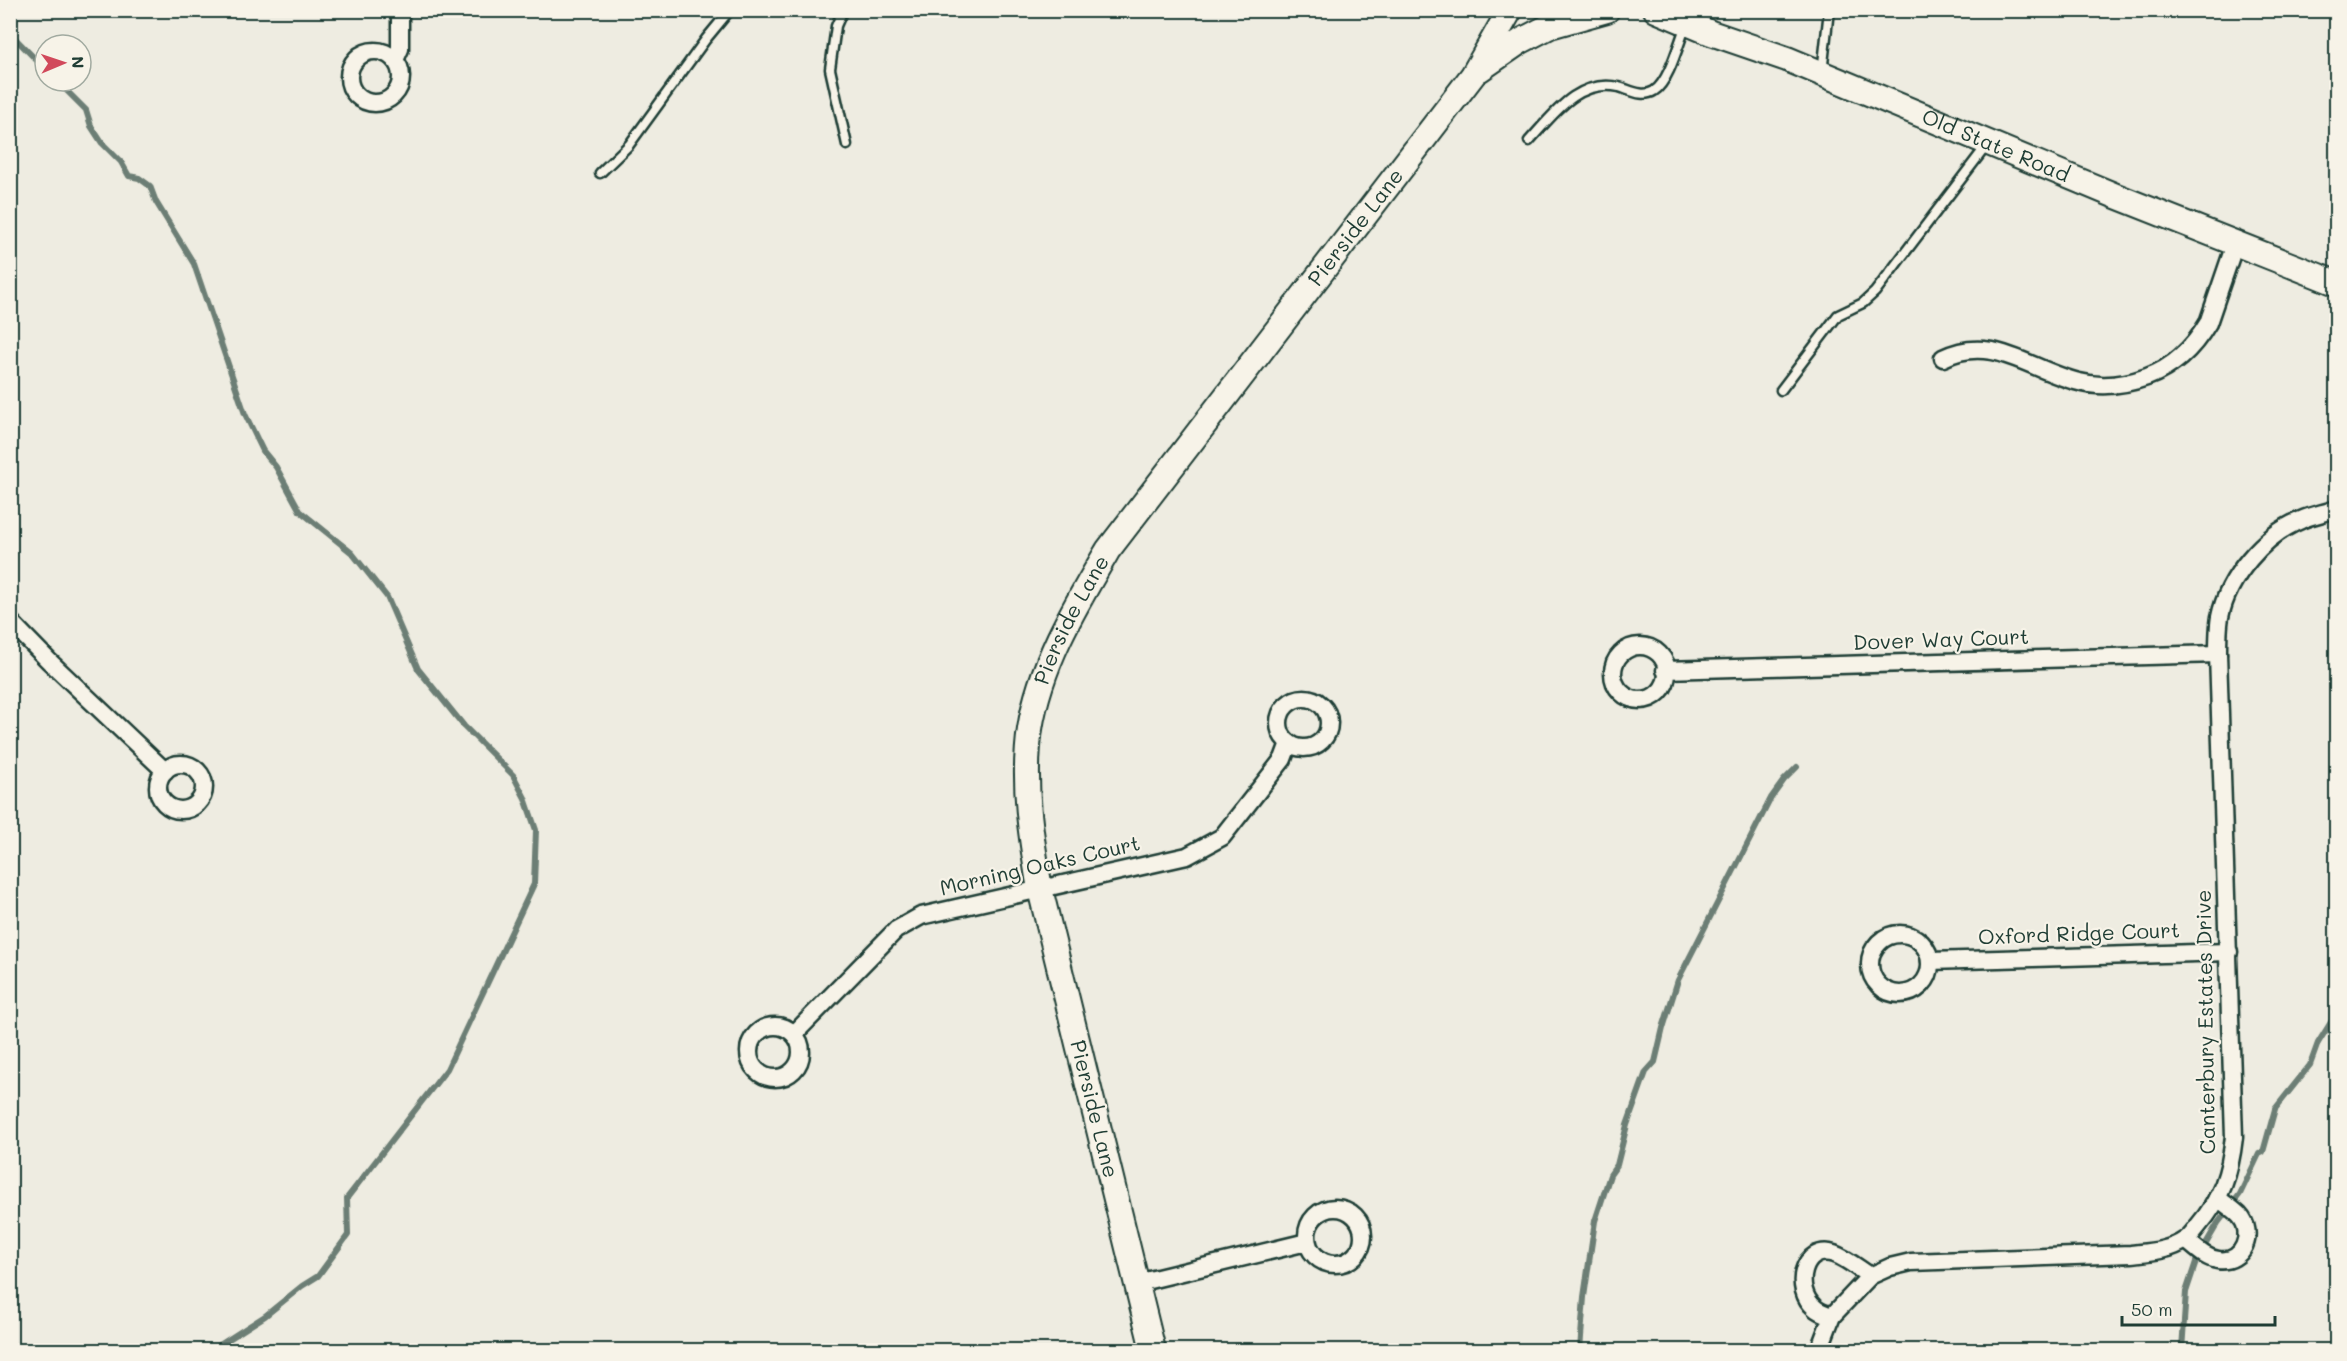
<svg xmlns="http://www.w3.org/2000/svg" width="2347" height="1361" font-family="Mali,sans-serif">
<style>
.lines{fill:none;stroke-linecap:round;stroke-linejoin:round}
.stream{stroke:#6c7e74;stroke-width:6}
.lane-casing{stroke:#1f3d34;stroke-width:13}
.street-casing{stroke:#1f3d34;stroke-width:21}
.secondary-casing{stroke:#1f3d34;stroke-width:28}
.lane{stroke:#f7f3e8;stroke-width:8}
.street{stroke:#f7f3e8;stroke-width:16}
.secondary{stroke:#f7f3e8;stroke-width:24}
.labels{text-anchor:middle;stroke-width:4.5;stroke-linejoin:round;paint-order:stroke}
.street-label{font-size:21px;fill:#1f3d34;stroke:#f7f3e8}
</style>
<rect width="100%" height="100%" fill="#eeece1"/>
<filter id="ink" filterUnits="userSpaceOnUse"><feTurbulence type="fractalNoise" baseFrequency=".0167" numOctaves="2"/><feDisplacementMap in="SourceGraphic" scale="12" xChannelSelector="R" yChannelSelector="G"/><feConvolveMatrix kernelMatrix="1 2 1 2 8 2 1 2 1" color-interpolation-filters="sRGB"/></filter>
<g filter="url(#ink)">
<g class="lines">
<!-- stream -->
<g class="stream">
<path d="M10 33 45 69"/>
<path d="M57 81 86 110 91 126 102 143 121 162 129 176 139 178 150 186 156 202 194 264 245 414 263 451 276 467 300 511 352 553 387 597 418 669 464 726 513 775 525 798 536 830 534 884 447 1069 347 1198 348 1235 318 1276 302 1286 265 1316 212 1350"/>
<path d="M1580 1350 1584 1297 1595 1221 1610 1175 1617 1165 1627 1125 1646 1072 1655 1062 1663 1028 1678 980 1771 798 1784 780 1797 767"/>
<path d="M2182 1350 2186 1292 2197 1259 2218 1223 2240 1194 2259 1154 2263 1152 2275 1109 2310 1065 2318 1043 2336 1014"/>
</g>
<defs>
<g id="lane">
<path d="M843 10 836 26 830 69 847 145"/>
<path d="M1822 73 1829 10"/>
<path d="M1529 141C1553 115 1578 78 1619 87 1630 90 1643 98 1654 91 1669 82 1679 42 1686 25"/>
<path d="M600 173 629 145 706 39 730 10"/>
<path d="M1781 390 1838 315 1863 303 1875 292 1987 145"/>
</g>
<g id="street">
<circle cx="375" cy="77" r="26"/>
<path d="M395 60 400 49V10"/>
<path d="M1943 358C1993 333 2031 371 2079 382 2102 388 2125 385 2147 377 2174 367 2194 347 2208 323L2235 244"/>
<path d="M10 621 49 661 165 771"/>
<circle cx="1640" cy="673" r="27"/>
<path d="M1665 670 2218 654"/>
<circle cx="1304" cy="723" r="25"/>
<circle cx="181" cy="787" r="23"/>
<circle cx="1900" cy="964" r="30"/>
<path d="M1930 961 2229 952"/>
<circle cx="775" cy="1052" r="26"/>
<path d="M794 1034 896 930 921 916 1187 856 1222 837 1283 759 1289 743"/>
<circle cx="1335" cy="1236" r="28"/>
<path d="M2186 1240C2196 1248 2205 1258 2218 1260 2243 1264 2256 1233 2239 1215 2233 1209 2224 1203 2217 1198"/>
<path d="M1137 1283 1307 1242"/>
<path d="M1832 1316C1826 1314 1819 1312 1815 1308 1792 1289 1803 1244 1834 1254 1846 1258 1859 1269 1870 1276"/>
<path d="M1819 1350 1832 1316 1870 1276 1890 1267 1911 1262 2131 1254C2148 1252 2170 1251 2185 1240 2190 1237 2194 1231 2198 1226 2222 1198 2230 1173 2234 1137L2218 654C2218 642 2218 628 2220 617 2228 577 2264 535 2301 520 2312 515 2325 513 2336 509"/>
</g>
<g id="secondary">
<path id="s1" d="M1656 10 1711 33 1787 59 2116 196 2336 283"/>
<path d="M1479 70 1521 41 1550 26 1607 10"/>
<path id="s2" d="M1153 1350 1040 889C1031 837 1022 782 1030 729 1040 664 1075 606 1108 550L1473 75 1510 10"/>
</g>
</defs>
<!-- lane casing -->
<use href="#lane" class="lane-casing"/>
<!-- street casing -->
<use href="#street" class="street-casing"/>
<!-- secondary casing -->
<use href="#secondary" class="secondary-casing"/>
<!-- lane -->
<use href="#lane" class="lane"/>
<!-- street -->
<use href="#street" class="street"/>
<!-- secondary -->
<use href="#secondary" class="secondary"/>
</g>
</g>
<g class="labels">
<!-- street labels -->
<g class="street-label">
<text dy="7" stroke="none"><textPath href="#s1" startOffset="366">Old State Road</textPath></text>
<text dy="7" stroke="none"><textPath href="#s2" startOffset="1239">Pierside Lane</textPath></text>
<text dy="7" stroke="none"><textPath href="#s2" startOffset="753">Pierside Lane</textPath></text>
<text transform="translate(1941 640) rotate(-2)" y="7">Dover Way Court</text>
<text transform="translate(1040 866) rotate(-13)" y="7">Morning Oaks Court</text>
<text transform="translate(2079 934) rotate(-2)" y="7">Oxford Ridge Court</text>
<text transform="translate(2206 1022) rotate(-91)" y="7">Canterbury Estates Drive</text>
<text transform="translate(1094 1109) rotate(76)" y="7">Pierside Lane</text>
</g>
</g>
<!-- margin -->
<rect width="2347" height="1361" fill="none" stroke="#f7f3e8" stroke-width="36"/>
<rect x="18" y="18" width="2311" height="1325" fill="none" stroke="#1f3d34" stroke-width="2" filter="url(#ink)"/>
<!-- north arrow -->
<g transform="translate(63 63) rotate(88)"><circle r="28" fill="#f7f3e8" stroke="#a1aaa0" stroke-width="1.5"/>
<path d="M0-4.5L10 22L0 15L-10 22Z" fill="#d1495b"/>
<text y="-9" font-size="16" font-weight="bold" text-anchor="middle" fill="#1f3d34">N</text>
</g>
<!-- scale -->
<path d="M2122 1316v9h153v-9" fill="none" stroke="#1f3d34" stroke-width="3"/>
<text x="2131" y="1316" font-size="18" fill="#1f3d34" stroke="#f7f3e8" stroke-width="4.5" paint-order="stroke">50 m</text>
</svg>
